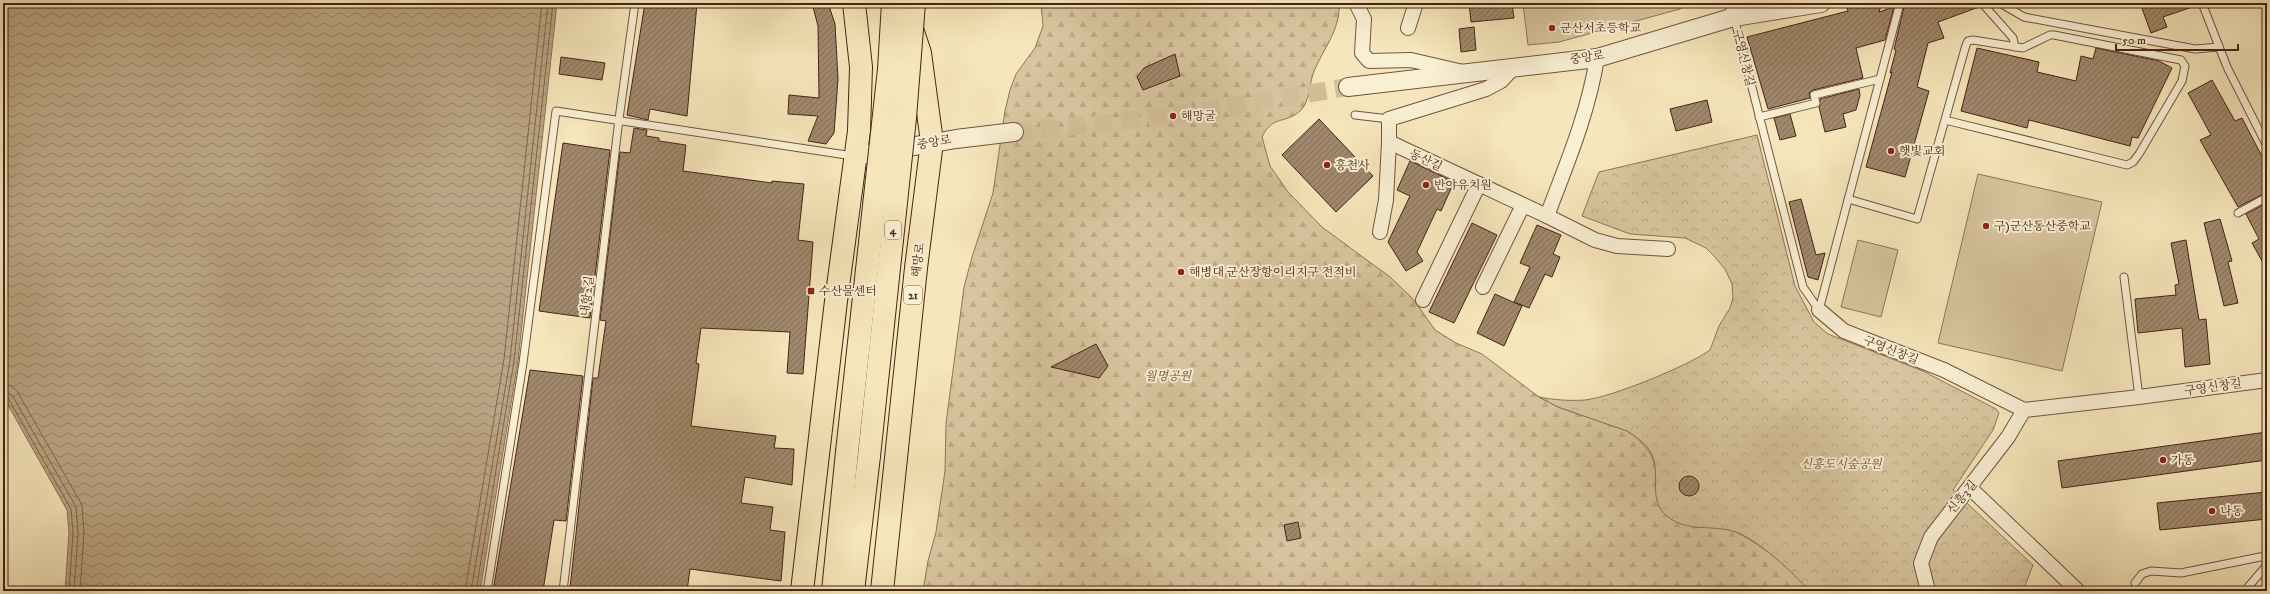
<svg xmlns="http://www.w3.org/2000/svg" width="2270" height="594" font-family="'IM FELL DW Pica','Noto Serif KR',serif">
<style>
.green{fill:#d8c59f;stroke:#8e745a}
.forest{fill:url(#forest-firs);stroke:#8e745a}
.park{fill:url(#park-crowns);stroke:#8e745a}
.water{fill:url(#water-waves);stroke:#8b7057}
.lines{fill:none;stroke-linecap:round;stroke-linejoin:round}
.shore{stroke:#80644c;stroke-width:1}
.building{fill:url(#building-hatch);stroke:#452316}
.tertiary-tunnel{stroke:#d3bf9a;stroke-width:18;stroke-dasharray:18 9;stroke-linecap:butt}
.service-casing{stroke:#71543f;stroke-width:9}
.minor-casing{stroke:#71543f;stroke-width:16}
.tertiary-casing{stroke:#71543f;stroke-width:20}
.primary-casing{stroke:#452316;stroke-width:24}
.trunk-casing{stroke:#452316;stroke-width:24}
.service{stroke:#f9efd3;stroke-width:7}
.minor{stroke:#f9efd3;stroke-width:14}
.tertiary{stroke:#f9efd3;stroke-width:18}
.primary{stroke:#f6e6bb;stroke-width:22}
.trunk{stroke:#f6e6bb;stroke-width:22}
.trunk-bridge-casing{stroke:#452316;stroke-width:24;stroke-linecap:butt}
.trunk-bridge{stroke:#f6e6bb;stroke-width:22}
.poi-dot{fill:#8f2418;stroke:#f9efd3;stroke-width:1.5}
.labels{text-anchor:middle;stroke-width:4;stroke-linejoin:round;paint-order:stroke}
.shield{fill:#f9efd3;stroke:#7b604f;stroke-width:1}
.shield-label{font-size:11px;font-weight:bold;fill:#452316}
.poi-label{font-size:12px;fill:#452316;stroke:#f9efd3;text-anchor:start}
.street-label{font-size:12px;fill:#452316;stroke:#f9efd3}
.park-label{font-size:12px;font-style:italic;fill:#6a4c38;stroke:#f9efd3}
</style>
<defs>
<pattern id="forest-firs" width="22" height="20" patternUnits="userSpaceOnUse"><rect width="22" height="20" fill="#d8c59f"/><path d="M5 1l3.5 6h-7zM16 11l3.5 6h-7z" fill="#bba988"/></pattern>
<pattern id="park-crowns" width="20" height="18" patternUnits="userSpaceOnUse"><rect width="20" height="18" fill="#d8c59f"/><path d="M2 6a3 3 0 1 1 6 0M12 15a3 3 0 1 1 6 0" fill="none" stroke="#bba988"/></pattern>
<pattern id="water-waves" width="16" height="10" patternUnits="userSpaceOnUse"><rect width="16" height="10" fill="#baa483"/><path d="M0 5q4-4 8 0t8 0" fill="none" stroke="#99856a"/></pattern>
<pattern id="building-hatch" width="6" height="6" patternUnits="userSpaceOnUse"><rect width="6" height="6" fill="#a1886c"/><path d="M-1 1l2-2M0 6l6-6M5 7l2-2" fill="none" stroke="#856f58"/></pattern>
</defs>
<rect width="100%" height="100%" fill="#f6e6bb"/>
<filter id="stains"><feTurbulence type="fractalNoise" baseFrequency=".005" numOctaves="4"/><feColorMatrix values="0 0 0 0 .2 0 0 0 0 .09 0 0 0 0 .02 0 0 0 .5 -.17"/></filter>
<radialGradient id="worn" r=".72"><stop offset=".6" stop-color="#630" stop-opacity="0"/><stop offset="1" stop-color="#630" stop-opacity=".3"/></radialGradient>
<!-- green -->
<g class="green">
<path d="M1523 3H1688L1680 9 1559 42 1528 45Z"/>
<path d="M1978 174 2102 202 2062 371 1938 343Z"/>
<path d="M1858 240 1898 250 1881 317 1841 307Z"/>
</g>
<!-- forest -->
<path class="forest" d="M1041 3H1339C1341 30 1322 50 1313 74 1309 85 1310 102 1300 111 1286 124 1272 115 1262 137L1270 166 1288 192 1322 227 1390 277 1413 299 1435 330 1456 343 1482 354 1539 397 1558 407 1627 431C1648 445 1659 461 1656 486L1693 528C1707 527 1726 526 1738 533 1765 547 1790 568 1809 591H923L928 561 936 532 945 471 946 423 964 287 972 257 993 193 1005 111 1010 90 1016 74 1035 48 1043 26Z"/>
<!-- park -->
<path class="park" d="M1757 135 1795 286 1814 322 1828 334 1923 371 1996 409 1999 413 1993 430 1953 490 2033 565 2025 586 2029 591H1809C1794 573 1758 540 1736 532 1713 524 1687 533 1667 516 1646 499 1663 473 1650 451 1645 443 1635 436 1627 431L1558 407 1539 397C1555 400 1569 401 1585 400 1612 397 1688 366 1710 350L1719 326 1730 308 1733 298 1732 284 1725 269 1714 256 1706 248 1685 238 1630 234 1582 216 1599 172Z"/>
<!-- water -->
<path class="water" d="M3 3H557L518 361 480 591H65L69 533 67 510 3 396Z"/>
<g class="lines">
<!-- shore -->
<g class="shore">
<path d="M3 384 12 386 17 391 82 505 84 533 80 591"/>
<path d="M3 390 12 395 76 507 78 533 74 591"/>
<path d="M3 395 8 398 71 509 73 533 69 591"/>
<path d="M465 591 504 359 542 3"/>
<path d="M471 591 510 360 548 3"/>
<path d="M476 591 514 361 553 3"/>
</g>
</g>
<!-- building -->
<g class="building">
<path d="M645 3H697L687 116 650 109 648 120 627 115Z"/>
<path d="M812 3H828L835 24 838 79 834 133 826 144 808 141 818 116 788 114 789 95 819 98 818 26Z"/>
<path d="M1469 3H1512L1514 18 1471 22Z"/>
<path d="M1868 3H1882L1879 12 1894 7 1885 40 1856 48 1863 78 1813 90 1809 93 1810 98 1768 109 1747 37 1848 11 1847 8Z"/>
<path d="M1905 3H1977L1979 7 1938 22 1944 38 1928 43 1917 87 1929 91 1905 177 1866 167 1892 72 1890 73 1896 50 1894 49Z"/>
<path d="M2140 3H2197L2198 5 2163 17 2167 27 2151 33Z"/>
<path d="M1474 27 1476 50 1461 52 1459 29Z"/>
<path d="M1977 48 2039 62 2037 72 2076 81 2081 56 2093 59 2096 48 2159 61 2172 68 2138 138 2132 137 2130 146 2029 120 2027 128 1961 111Z"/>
<path d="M1175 54 1180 76 1143 90 1137 77 1144 68Z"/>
<path d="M561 57 605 63 602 80 559 74Z"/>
<path d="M2212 80 2235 121 2242 118 2267 166V192L2238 207 2200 140 2211 135 2188 93Z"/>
<path d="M1859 89 1860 95 1856 110 1843 114 1846 127 1825 132 1819 107 1820 99Z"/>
<path d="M1707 100 1712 122 1676 131 1670 109Z"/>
<path d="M1790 114 1796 136 1780 140 1774 118Z"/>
<path d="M1319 119 1373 176 1336 212 1282 155Z"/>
<path d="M634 128 647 130 646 136 659 138V141L686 145 683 171 772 183V181L804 184 798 240 813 242 803 374 787 373 790 332 701 328 696 363 699 364 691 426 776 436 774 448 794 449 792 485 745 477 741 503 773 507 770 530 785 532 781 581 690 569 687 591H599L570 588 593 378H598L606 321 600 320 620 152 630 153Z"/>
<path d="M563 143 610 150 590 318 539 311Z"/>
<path d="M1410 161 1454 182 1441 211 1437 209 1417 252 1423 261 1406 271 1388 242 1410 196 1397 190Z"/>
<path d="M1801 199 1816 255 1825 253 1818 280 1808 277 1789 202Z"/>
<path d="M2267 203V270L2252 243 2259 239 2246 214Z"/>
<path d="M2220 219 2232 261 2228 262 2238 303 2224 306 2204 223Z"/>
<path d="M1472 223 1497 235 1454 323 1429 312Z"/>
<path d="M1537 225 1561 235 1553 254 1560 257 1552 277 1545 274 1529 308 1514 302 1530 267 1520 263Z"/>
<path d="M2186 240 2199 320 2206 319 2210 364 2185 367 2182 328 2138 333 2135 299 2176 295 2175 285 2179 284 2171 243Z"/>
<path d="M1495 294 1522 306 1504 346 1477 333Z"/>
<path d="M1096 344 1108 366 1099 378 1051 367Z"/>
<path d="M530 370 583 376 566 521 554 520 543 591H493Z"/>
<path d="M2267 432V460L2062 488 2058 461Z"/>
<circle cx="1689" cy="486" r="10"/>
<path d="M2267 492V519L2160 530 2157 503Z"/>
<path d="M1298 522 1301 538 1287 541 1284 525Z"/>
</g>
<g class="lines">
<!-- tertiary-tunnel -->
<path class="tertiary-tunnel" d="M1014 132 1173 116 1348 87"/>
<defs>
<g id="service">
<path d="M1982 3 2013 38 2015 47"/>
<path d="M2000 3 2024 17 2195 49 2219 47"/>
<path d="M2202 3 2227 67 2267 146"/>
<path d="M1734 17 1803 287 1819 310"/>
<path d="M1355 115 1389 119"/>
<path d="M1759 117 1816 103 1814 95 1880 79"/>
<path d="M1848 199 1917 219 1966 45 1968 41 1973 40 2023 48 2050 35H2054L2181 60 2185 66 2182 81 2139 154 2133 162 2127 165 1945 120"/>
<path d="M2238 213 2267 197"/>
<path d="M2124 277 2139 397"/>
<path d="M1819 310 1900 3"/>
<path d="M2135 583 2142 574 2151 571 2181 573 2265 556 2267 558"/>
<path d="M487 591 523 363 556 111 853 156"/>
<path d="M563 591 619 119 635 3"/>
<path d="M2253 591 2248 587 2267 565"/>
</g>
<g id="minor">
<path d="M1356 3 1364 19 1362 53 1369 61 1411 60 1463 72"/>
<path d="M1733 3 1734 17"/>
<path d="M1408 28 1416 3"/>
<path d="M1515 66 1501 81 1486 89 1389 119V142L1547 216C1567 163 1588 114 1597 58"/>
<path d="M1547 216 1595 240 1617 246 1668 249"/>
<path d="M1380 232 1386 200 1389 142"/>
<path d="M1483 287 1523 205"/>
<path d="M1423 300 1479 184"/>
<path d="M1819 310 1844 331 1944 370 2024 410 2139 397 2267 380"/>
<path d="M1970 488 2078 591"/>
<path d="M1928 591 1921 563 1931 537 2008 437 2024 410"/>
</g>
<g id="tertiary">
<path d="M1348 87 1597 58 1734 17 1821 3"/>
<path d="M856 156 956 139 1014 132"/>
</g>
<g id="primary">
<path d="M802 591 836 301 859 131 861 67 854 3"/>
<path d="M882 591 916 268 932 142 920 53 912 29"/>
</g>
<g id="trunk">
<path d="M833 591 847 452"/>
<path d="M853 591 869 456"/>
</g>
</defs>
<!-- service casing -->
<use href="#service" class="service-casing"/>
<!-- minor casing -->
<use href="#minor" class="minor-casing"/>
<!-- tertiary casing -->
<use href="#tertiary" class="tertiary-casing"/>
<!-- primary casing -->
<use href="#primary" class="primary-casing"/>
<!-- trunk casing -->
<use href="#trunk" class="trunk-casing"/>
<!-- service -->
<use href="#service" class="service"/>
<!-- minor -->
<use href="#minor" class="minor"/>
<!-- tertiary -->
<use href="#tertiary" class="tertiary"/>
<!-- primary -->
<use href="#primary" class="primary"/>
<!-- trunk -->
<use href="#trunk" class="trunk"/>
<defs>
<g id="trunk-bridge">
<path d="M847 452 889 69 893 3"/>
<path d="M869 456 905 118 914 3"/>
</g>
</defs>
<!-- trunk-bridge casing -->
<use href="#trunk-bridge" class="trunk-bridge-casing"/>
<!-- trunk-bridge -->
<use href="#trunk-bridge" class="trunk-bridge"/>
</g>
<!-- markers -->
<g class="poi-dot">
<circle cx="1552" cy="28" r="4"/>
<circle cx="1173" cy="116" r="4"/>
<circle cx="1891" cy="151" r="4"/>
<circle cx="1327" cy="165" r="4"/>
<circle cx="1426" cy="185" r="4"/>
<circle cx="1986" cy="226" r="4"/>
<circle cx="1181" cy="272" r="4"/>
<rect x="807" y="287" width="8" height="8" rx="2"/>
<circle cx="2163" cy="460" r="4"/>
<circle cx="2212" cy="511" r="4"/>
</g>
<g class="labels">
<!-- shield labels -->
<g class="shield">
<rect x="885" y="221" width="16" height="18" rx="3"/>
<rect x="904" y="286" width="18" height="18" rx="3"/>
</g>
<g class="shield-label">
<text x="893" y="234">4</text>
<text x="913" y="299">21</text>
</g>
<!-- poi labels -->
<g class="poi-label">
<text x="1560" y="32">군산서초등학교</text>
<text x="1181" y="120">해망굴</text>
<text x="1899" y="155">햇빛교회</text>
<text x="1335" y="169">흥천사</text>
<text x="1434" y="189">반야유치원</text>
<text x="1994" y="230">구)군산동산중학교</text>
<text x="1189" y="276">해병대 군산장항이리지구 전적비</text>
<text x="819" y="295">수산물센터</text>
<text x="2171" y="464">가동</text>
<text x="2220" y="515">나동</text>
</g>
<!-- street labels -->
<g class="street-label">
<text transform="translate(1587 57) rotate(-8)" y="4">중앙로</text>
<text transform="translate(1744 58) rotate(76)" y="4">구영신창길</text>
<text transform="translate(934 142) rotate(-10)" y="4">중앙로</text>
<text transform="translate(1426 160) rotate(25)" y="4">동산길</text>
<text transform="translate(918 260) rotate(-83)" y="4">해망로</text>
<text transform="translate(587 296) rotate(-83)" y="4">내항2길</text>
<text transform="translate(1891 350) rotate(21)" y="4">구영신창길</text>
<text transform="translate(2213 387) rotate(-8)" y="4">구영신창길</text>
<text transform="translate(1962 497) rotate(-51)" y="4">신흥3길</text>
</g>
<!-- park labels -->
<g class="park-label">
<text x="1168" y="380">월명공원</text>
<text x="1841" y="468">신흥도시숲공원</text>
</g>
</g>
<!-- margin -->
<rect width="2270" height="594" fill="none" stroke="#f6e6bb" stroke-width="16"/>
<rect x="4" y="4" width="2262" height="586" fill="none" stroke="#452316" stroke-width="2"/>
<rect x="8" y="8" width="2254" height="578" fill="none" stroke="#452316"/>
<!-- scale -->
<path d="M2116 44v6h122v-6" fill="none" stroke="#452316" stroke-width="2"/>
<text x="2122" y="44" font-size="12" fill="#452316" stroke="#f9efd3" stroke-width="3" paint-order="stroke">50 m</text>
<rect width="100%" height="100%" filter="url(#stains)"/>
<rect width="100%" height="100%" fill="url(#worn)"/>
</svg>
